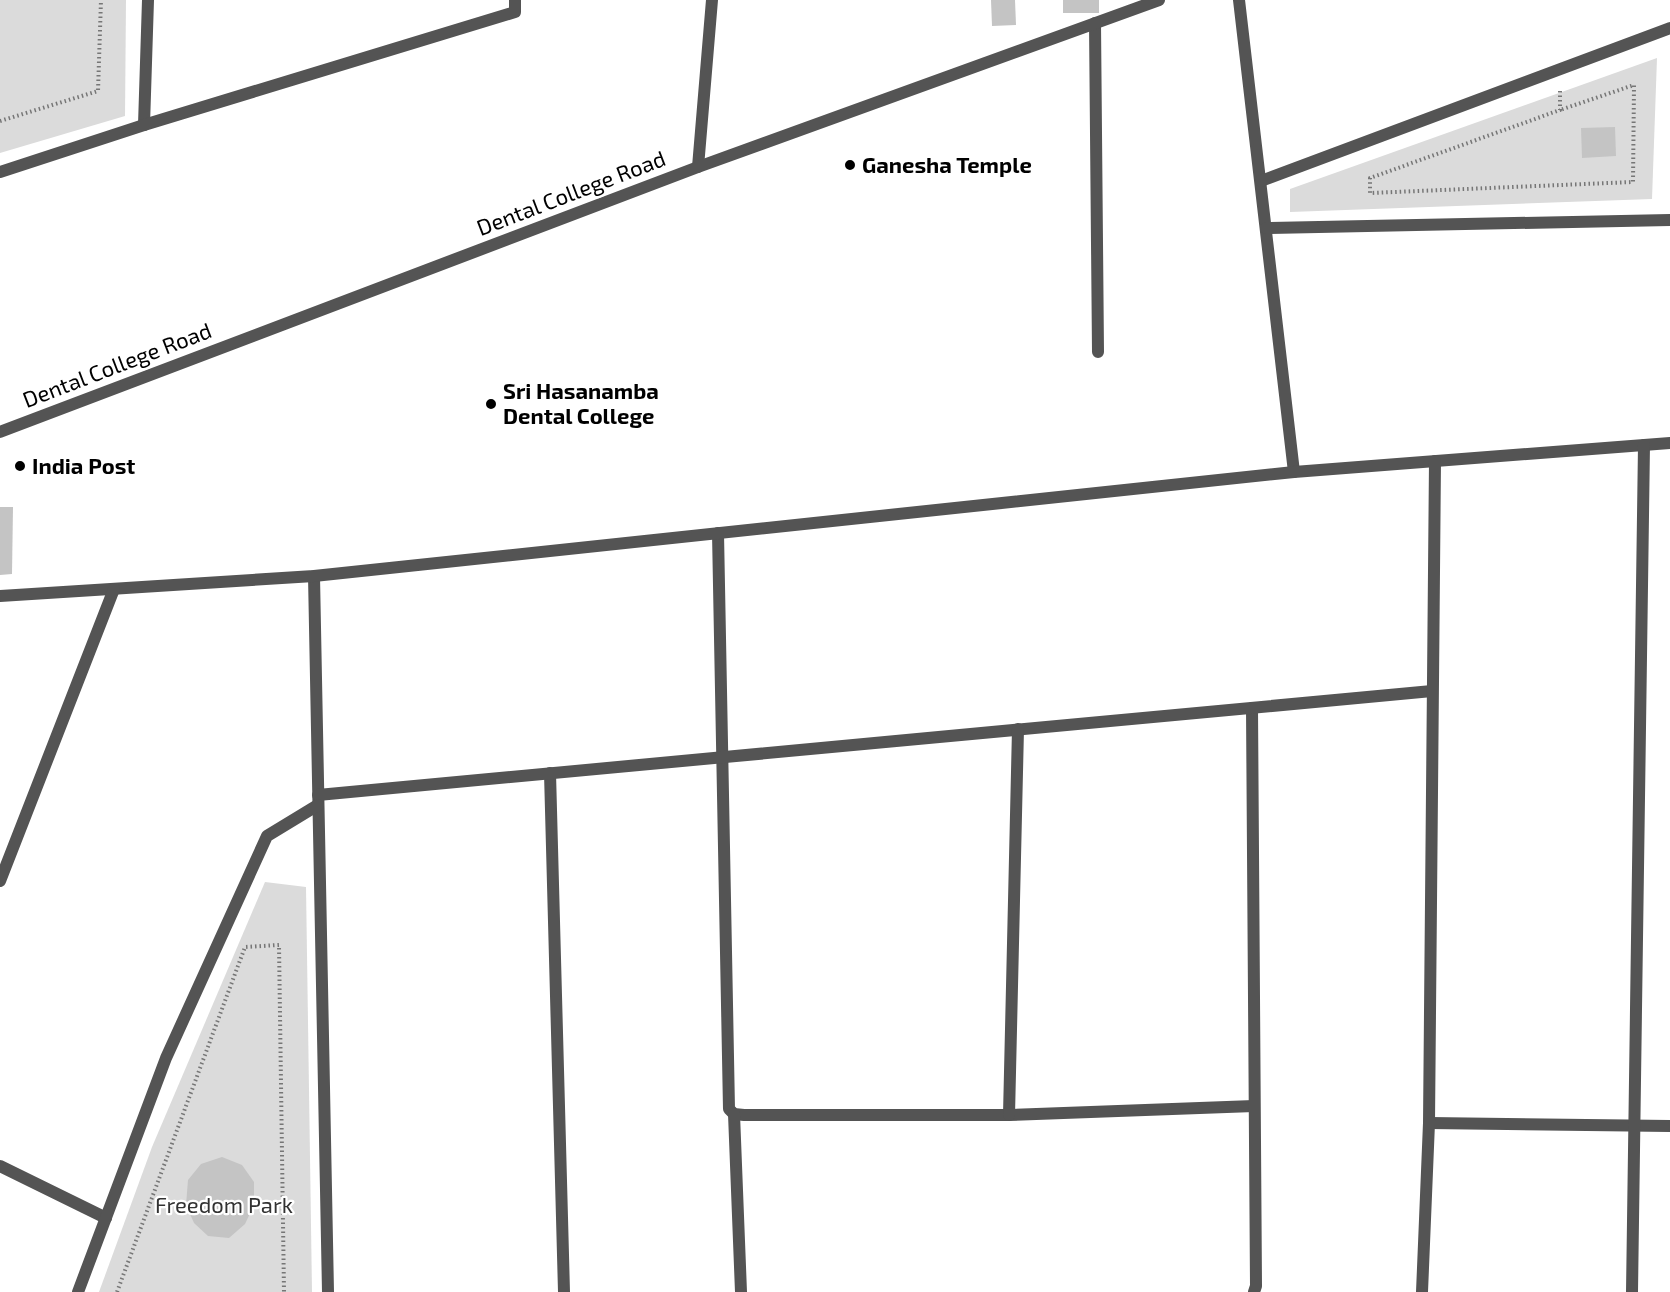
<svg xmlns="http://www.w3.org/2000/svg" width="1670" height="1292" font-family="'Exo 2',sans-serif">
<style>
.green{fill:#dbdbdb}
.building{fill:#c4c4c4}
.lines{fill:none;stroke-linecap:round;stroke-linejoin:round}
.path{stroke:#767676;stroke-width:4;stroke-dasharray:1.5 3;stroke-linecap:butt}
.street{stroke:#545454;stroke-width:12}
.poi-dot{fill:#000;stroke:#fff;stroke-width:2}
.labels{text-anchor:middle;stroke-width:4.5;stroke-linejoin:round;paint-order:stroke}
.poi-label{font-size:22px;font-weight:bold;fill:#000;stroke:#fff;text-anchor:start}
.street-label{font-size:22px;fill:#000;stroke:#fff}
.park-label{font-size:22px;fill:#323232;stroke:#fff}
</style>
<rect width="100%" height="100%" fill="#fff"/>
<!-- green -->
<g class="green">
<path d="M0 0H126L125 116 0 153Z"/>
<path d="M1657 58 1652 199 1290 212V189Z"/>
<path d="M265 882 306 887 312 1292H99L152 1147Z"/>
</g>
<!-- building -->
<g class="building">
<path d="M991 0H1015L1016 25 992 26Z"/>
<rect x="1063" y="0" width="36" height="13"/>
<path d="M1615 127 1616 156 1582 158 1581 128Z"/>
<path d="M0 507H13L12 574 0 575Z"/>
<path d="M222 1157 242 1165 254 1182V1205L245 1224 229 1238 208 1236 194 1223 186 1205 188 1180 201 1164Z"/>
</g>
<g class="lines">
<!-- path -->
<g class="path">
<path d="M1560 91V110L1370 178V193L1633 182 1634 85 1560 110"/>
<path d="M0 121 98 91 101 0"/>
<path d="M117 1292 245 947 279 945 284 1292"/>
</g>
<!-- street -->
<g class="street">
<path d="M1239 0 1294 472"/>
<path d="M1095 23 1098 352"/>
<path d="M144 125 148 0"/>
<path d="M698 167 712 0"/>
<path d="M0 172 144 125 515 12V0"/>
<path d="M1261 181 1670 28"/>
<path d="M1266 228 1670 220"/>
<path d="M0 432 698 167 1159 0"/>
<path d="M718 533 729 1109 734 1114 744 1115H1009L1254 1106"/>
<path d="M314 576 328 1292"/>
<path d="M0 596 314 576 1294 472 1670 443"/>
<path d="M1252 708 1256 1286 1254 1292"/>
<path d="M550 773 564 1292"/>
<path d="M318 795 1432 691"/>
<path d="M0 881 114 589"/>
<path d="M734 1114 741 1292"/>
<path d="M1009 1115 1018 729"/>
<path d="M1429 1123 1670 1126"/>
<path d="M0 1166 106 1218"/>
<path d="M78 1292 166 1058 267 836 318 805"/>
<path d="M1422 1292 1429 1123 1435 461"/>
<path d="M1632 1292 1644 445"/>
</g>
</g>
<!-- markers -->
<g class="poi-dot">
<circle cx="850" cy="165" r="6"/>
<circle cx="491" cy="404" r="6"/>
<circle cx="20" cy="466" r="6"/>
</g>
<g class="labels">
<!-- poi labels -->
<g class="poi-label">
<text x="862" y="173">Ganesha Temple</text>
<text x="503" y="399">Sri Hasanamba<tspan x="503" dy="25">Dental College</tspan></text>
<text x="32" y="474">India Post</text>
</g>
<!-- street labels -->
<g class="street-label">
<text transform="translate(571 193) rotate(-21)" y="8">Dental College Road</text>
<text transform="translate(117 365) rotate(-21)" y="8">Dental College Road</text>
</g>
<!-- park labels -->
<g class="park-label">
<text x="224" y="1213">Freedom Park</text>
</g>
</g>
</svg>
